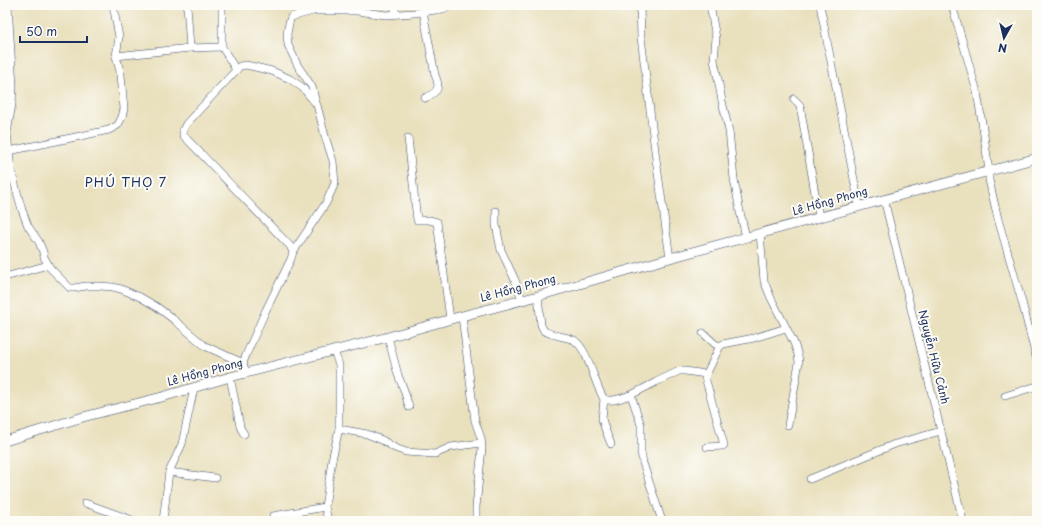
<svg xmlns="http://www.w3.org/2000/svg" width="1042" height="526" font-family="'Playpen Sans',sans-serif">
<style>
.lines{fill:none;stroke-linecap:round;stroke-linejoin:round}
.minor-casing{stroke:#3a4a6c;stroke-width:8}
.tertiary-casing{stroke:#3a4a6c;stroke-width:10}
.minor{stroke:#fff;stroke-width:7}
.tertiary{stroke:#fff;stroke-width:9}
.labels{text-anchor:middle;stroke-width:4;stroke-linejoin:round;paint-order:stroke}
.street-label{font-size:11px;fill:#1b2f5e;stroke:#fdfcf7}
.quarter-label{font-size:13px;letter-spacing:1px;fill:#1b2f5e;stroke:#fdfcf7}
</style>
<rect width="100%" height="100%" fill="#fdfcf7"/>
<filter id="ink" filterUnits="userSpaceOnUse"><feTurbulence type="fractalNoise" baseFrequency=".025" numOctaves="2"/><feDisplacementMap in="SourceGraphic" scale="8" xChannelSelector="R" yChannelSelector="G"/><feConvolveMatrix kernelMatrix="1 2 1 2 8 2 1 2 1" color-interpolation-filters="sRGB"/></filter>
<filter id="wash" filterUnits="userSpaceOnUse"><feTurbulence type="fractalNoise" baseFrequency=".012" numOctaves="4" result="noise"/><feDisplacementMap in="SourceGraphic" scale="16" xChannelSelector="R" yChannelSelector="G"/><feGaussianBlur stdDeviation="0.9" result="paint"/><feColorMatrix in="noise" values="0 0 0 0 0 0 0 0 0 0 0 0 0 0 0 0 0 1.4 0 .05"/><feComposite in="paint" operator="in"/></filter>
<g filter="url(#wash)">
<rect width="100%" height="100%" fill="#e9e0bd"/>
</g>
<g filter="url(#ink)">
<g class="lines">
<defs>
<g id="minor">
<path d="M8 5 13 86 12 104 7 133 11 170 22 210 28 226 39 242 43 252 44 257 50 268 70 288H74L86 286H100L113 287 121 289 140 297 157 307 173 319 205 346 243 363"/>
<path d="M187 5 190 48"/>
<path d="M222 5V47L236 70"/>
<path d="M394 5 396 14"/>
<path d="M640 5 641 37 656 159 670 258"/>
<path d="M710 5 716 38 714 60 718 79 722 101 729 131 734 179 740 212 746 237"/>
<path d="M820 5 859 205"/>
<path d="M952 5 977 92 984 135 989 171V180L998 219 1022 302 1037 361"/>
<path d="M423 11 435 75C441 88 438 92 425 98"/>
<path d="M116 56 190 48 222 47"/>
<path d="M794 99 800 105 819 217"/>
<path d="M316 103 312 87 298 66 288 45 287 34 289 23 291 17 313 11H357L386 15 414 13 443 9 451 5"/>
<path d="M408 138 417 220H429L437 222 450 319"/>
<path d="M9 151 109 130 118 125 122 117 124 109 121 75 116 56 119 37 113 5"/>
<path d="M884 199 963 521"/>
<path d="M496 211V225L501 250 515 280 522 300"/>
<path d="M760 233 764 281 771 298 794 343 798 355 799 362 788 425"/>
<path d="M5 277 48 265"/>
<path d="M538 296 541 325 544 331C549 333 553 335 559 336 564 337 569 338 574 340 589 350 594 384 604 399 612 403 623 397 631 395L641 425V452L643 463 662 521"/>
<path d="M462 316 475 421 481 438 482 448 476 507V521"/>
<path d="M703 333 715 344 720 346 723 344 754 338 786 328"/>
<path d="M388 337 398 375 404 390 409 407"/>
<path d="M246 373 243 363 246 355 265 312 291 259 293 252 290 246 183 135V130L186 124 240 66 246 65 272 71 290 79 303 88 317 105 325 136 333 161 335 183 326 203 293 252"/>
<path d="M230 377 240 426 241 429 244 434"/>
<path d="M631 395 656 382 679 371H685L706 374"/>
<path d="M1005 396 1037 386"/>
<path d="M604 399 602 419 605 429 611 444"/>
<path d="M339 429 367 434 382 440 395 448 406 452 435 454 451 447 481 443"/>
<path d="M707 447 723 446 724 445 705 377 720 346"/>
<path d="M169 472 215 478"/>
<path d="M810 479 895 444 941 431"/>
<path d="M85 503 135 521"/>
<path d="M273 516 325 507"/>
<path d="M163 521 169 472 182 444 194 388"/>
<path d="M328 521 325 507 332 460 339 429V365L334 351"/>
</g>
<path id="tertiary" d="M5 441 83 417 162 397 230 377 388 337 462 316 538 296 670 258 1037 158"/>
</defs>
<!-- minor casing -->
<use href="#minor" class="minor-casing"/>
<!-- tertiary casing -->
<use href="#tertiary" class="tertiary-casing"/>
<!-- minor -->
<use href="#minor" class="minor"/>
<!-- tertiary -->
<use href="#tertiary" class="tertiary"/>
</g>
</g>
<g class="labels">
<!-- street labels -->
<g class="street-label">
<text transform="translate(830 201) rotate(-16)" y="4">Lê Hồng Phong</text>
<text transform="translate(518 288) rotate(-15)" y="4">Lê Hồng Phong</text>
<text transform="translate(934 357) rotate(76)" y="4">Nguyễn Hữu Cảnh</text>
<text transform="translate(205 372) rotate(-15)" y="4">Lê Hồng Phong</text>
</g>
<!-- quarter labels -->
<g class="quarter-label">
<text x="126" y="187">PHÚ THỌ 7</text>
</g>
</g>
<!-- margin -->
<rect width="1042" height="526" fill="none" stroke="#fdfcf7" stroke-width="20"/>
<!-- north arrow -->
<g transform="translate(1004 38) rotate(188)" stroke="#fdfcf7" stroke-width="3" paint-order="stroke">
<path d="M0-3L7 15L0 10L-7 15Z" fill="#1b2f5e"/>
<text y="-6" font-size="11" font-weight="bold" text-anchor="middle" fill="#1b2f5e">N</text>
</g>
<!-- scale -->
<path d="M20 36v6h67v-6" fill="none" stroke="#1b2f5e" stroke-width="2"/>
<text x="26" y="36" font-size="12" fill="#1b2f5e" stroke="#fdfcf7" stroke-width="3" paint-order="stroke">50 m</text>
</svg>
